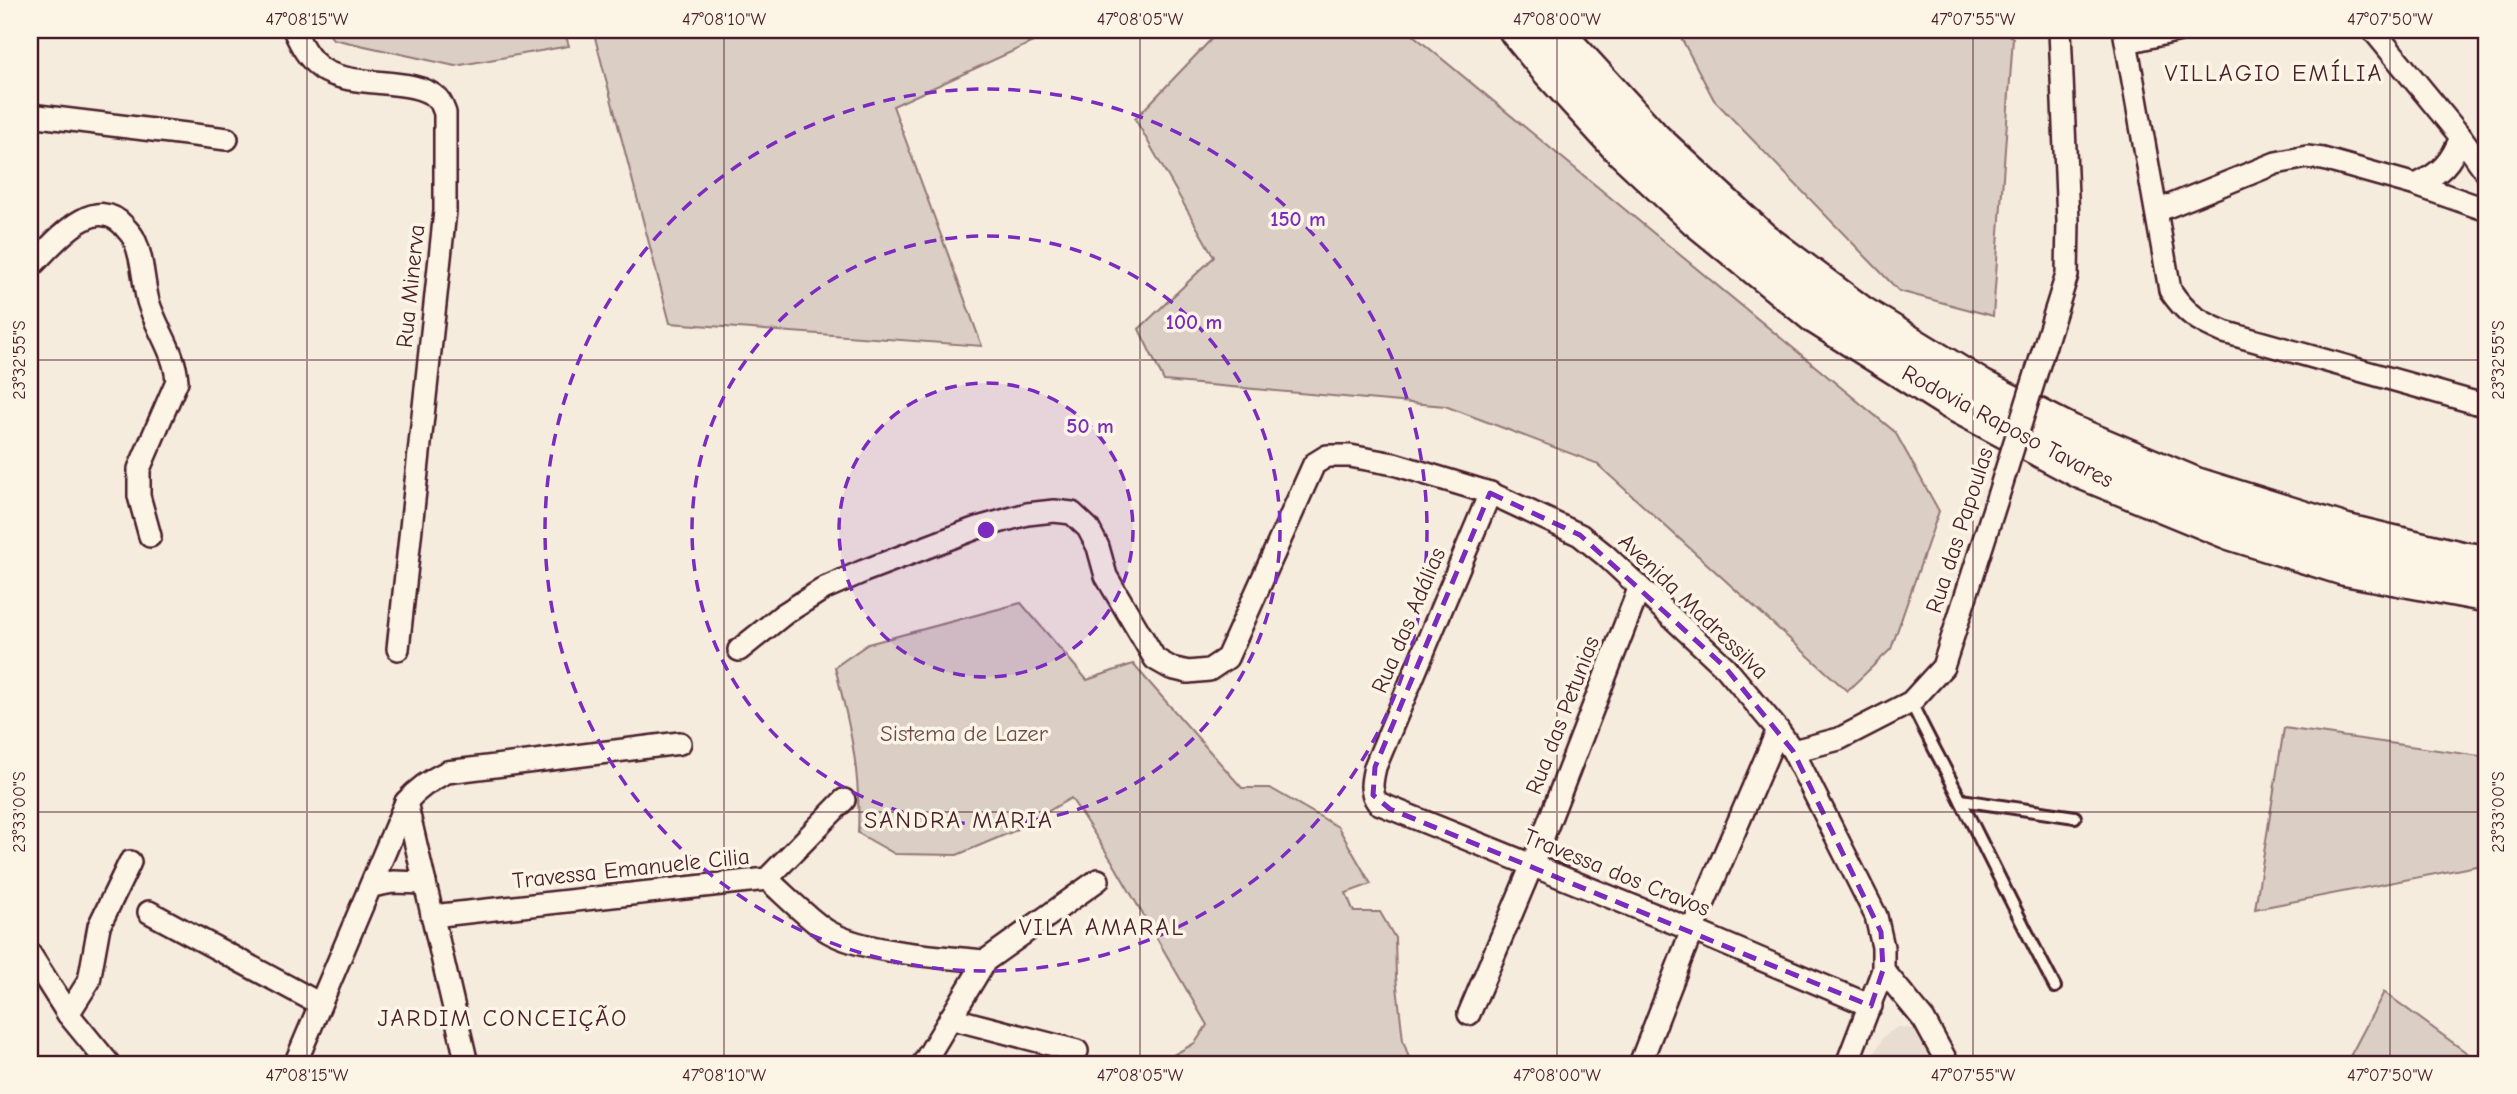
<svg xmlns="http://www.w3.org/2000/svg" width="2517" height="1094" font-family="'Comic Neue',sans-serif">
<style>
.built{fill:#e8ddd0}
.green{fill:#dbcec4;stroke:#927678;stroke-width:2}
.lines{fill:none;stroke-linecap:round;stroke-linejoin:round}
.service-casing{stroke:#4a1f2b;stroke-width:16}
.minor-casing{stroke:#4a1f2b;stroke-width:26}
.trunk-casing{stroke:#4a1f2b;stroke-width:40}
.service{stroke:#fcf5e5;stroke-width:10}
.minor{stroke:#fcf5e5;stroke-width:21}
.trunk{stroke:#fcf5e5;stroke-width:35}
.minor-bridge-casing{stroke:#4a1f2b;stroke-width:26;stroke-linecap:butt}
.minor-bridge{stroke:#fcf5e5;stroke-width:21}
.marked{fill:none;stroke:#7b2cbf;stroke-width:5;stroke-dasharray:14 9;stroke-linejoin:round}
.ticks{fill:none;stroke:#4a1f2b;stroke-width:2;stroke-opacity:0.45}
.ring{fill:none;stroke:#7b2cbf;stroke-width:3.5;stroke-dasharray:12 9}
.labels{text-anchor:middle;stroke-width:7;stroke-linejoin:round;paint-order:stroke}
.street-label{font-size:23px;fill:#4a1f2b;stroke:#fcf5e5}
.park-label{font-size:23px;fill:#6e4b51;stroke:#fcf5e5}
.neighbourhood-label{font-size:24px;letter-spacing:2px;fill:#4a1f2b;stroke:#fcf5e5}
.centre{fill:#7b2cbf;stroke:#fcf5e5;stroke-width:3.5}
.ring-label{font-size:21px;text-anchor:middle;font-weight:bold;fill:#7b2cbf;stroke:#fcf5e5;stroke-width:7;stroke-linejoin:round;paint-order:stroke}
.neatline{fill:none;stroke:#4a1f2b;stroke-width:2.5}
.ticks-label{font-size:18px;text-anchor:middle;fill:#4a1f2b}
</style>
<rect width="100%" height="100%" fill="#f5ecde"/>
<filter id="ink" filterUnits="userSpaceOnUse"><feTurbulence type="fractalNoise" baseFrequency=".0143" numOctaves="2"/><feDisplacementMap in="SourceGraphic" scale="14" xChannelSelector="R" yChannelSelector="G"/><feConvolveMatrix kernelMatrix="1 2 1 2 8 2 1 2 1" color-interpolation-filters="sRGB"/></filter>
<g filter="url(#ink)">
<!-- built -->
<path class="built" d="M1897 1027 1911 1028 1923 1037 1938 1064H1869L1883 1037Z"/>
<!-- green -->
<g class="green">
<path d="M326 30H564L569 46 455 66 333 39Z"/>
<path d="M593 30H1059L893 106 982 346 670 323Z"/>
<path d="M1220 30H1407L1895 432 1939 511 1891 649 1847 691 1596 463 1445 406 1164 381 1139 329 1214 257 1135 119Z"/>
<path d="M1677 30H2001L2013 38 1993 316 1899 291 1714 100Z"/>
<path d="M1021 603 1087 680 1133 664 1242 788H1270L1338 827 1371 884 1346 893 1354 912H1380L1395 938 1396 977 1403 1040 1411 1064H1157L1195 1043 1207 1025 1112 861 1071 798 1014 831 957 855 895 854 858 833C861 772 850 726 835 667L868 644Z"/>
<path d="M2284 728 2487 757V864L2255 909Z"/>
<path d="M2384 992 2482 1064H2346Z"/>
</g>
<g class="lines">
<defs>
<g id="service">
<path d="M1911 702C1927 737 1946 769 1962 803 1993 865 2023 926 2055 987"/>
<path d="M1961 800 2075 817"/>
</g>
<g id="minor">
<path d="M294 30C301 45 308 59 322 69 352 89 414 76 437 98 441 101 443 108 445 113V211L398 649"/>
<path d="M2124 30 2170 290C2186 314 2198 321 2224 332L2487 406"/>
<path d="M2373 30 2461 137 2487 173"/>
<path d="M2127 42 2180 30"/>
<path d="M30 115 227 139"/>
<path d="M2416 185C2441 173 2451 163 2461 137"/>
<path d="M2157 211 2276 163 2307 157 2323 159 2416 185 2487 210"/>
<path d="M30 267C52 246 93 191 124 226 127 230 132 234 134 239 143 257 143 282 148 301 156 329 175 351 177 381L139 469V496L150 536"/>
<path d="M2045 345 2067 275 2068 221 2060 30"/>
<path d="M1490 493 1375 767C1372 781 1369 791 1378 803L1692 930 1871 1006"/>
<path d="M739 650 784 614 825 588 864 571 974 529 1027 514 1054 511 1072 513 1088 528 1098 547 1106 576 1155 659 1171 668 1188 672 1209 670 1227 658 1314 464 1327 456H1350L1394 464 1490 493 1580 535 1605 555 1725 667 1778 730 1793 751 1876 916 1883 947V970L1847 1064"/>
<path d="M1793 751 1839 739 1911 702 1943 667 1998 496"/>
<path d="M406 802 467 1064"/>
<path d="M767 879C784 894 811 922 829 932 866 953 942 957 985 961L1098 880"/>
<path d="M372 886 393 882 425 883"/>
<path d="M149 912 320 1004"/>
<path d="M432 916 767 879 844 800"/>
<path d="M30 954 68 1014 109 1064"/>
<path d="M1883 970 1924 1020 1948 1064"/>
<path d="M68 1014 89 981 99 926 130 862"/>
<path d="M1469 1014 1532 865 1639 589"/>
<path d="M950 1018 1077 1051"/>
<path d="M295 1064 406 802C418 788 430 780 447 772L680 743"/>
<path d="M923 1064 985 961"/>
<path d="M1640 1064 1692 930 1778 730"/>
</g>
<g id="trunk">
<path d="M1517 30 1547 67 1619 146 1697 219 1816 316 1949 400 2082 471 2231 532 2343 567 2487 594"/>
<path d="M1553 30 1654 140 1762 240 1861 314 1980 387 2073 434 2194 485 2345 532 2463 560 2487 563"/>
</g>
</defs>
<!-- service casing -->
<use href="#service" class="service-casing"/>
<!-- minor casing -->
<use href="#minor" class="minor-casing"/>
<!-- trunk casing -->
<use href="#trunk" class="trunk-casing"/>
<!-- service -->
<use href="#service" class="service"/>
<!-- minor -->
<use href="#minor" class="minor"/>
<!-- trunk -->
<use href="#trunk" class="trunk"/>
<defs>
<path id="minor-bridge" d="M1998 496 2045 345"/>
</defs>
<!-- minor-bridge casing -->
<use href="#minor-bridge" class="minor-bridge-casing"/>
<!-- minor-bridge -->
<use href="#minor-bridge" class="minor-bridge"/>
</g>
</g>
<!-- marked area -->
<path class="marked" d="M1490 493 1580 535 1725 667 1793 751 1881 932 1883 970 1871 1006 1390 809 1373 795 1375 767Z"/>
<!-- ticks -->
<path class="ticks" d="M307 30V1064M724 30V1064M1140 30V1064M1557 30V1064M1973 30V1064M2390 30V1064M30 360H2487M30 812H2487"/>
<!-- distance rings -->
<circle cx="986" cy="530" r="147" fill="#7b2cbf" fill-opacity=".12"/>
<g class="ring">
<circle cx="986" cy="530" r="147"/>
<circle cx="986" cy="530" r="294"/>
<circle cx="986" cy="530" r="441"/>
</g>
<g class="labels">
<!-- street labels -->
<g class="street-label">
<text transform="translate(410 286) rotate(-84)" y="8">Rua Minerva</text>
<text transform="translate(2008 426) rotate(28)" y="8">Rodovia Raposo Tavares</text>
<text transform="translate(1959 530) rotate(-72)" y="8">Rua das Papoulas</text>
<text transform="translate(1694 606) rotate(44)" y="8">Avenida Madressilva</text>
<text transform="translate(1408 620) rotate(-67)" y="8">Rua das Adálias</text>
<text transform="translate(1562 715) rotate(-69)" y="8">Rua das Petunias</text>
<text transform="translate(631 868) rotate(-6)" y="8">Travessa Emanuele Cilia</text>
<text transform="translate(1617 872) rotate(22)" y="8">Travessa dos Cravos</text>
</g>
<!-- park labels -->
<g class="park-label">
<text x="964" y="741">Sistema de Lazer</text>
</g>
<!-- neighbourhood labels -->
<g class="neighbourhood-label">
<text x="2274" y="81">VILLAGIO EMÍLIA</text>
<text x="959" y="828">SANDRA MARIA</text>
<text x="1102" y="935">VILA AMARAL</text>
<text x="503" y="1026">JARDIM CONCEIÇÃO</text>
</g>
</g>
<circle cx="986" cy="530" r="10" class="centre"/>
<g class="ring-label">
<text x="1298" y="226">150 m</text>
<text x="1194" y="329">100 m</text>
<text x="1090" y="433">50 m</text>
</g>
<!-- margin -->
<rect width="2517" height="1094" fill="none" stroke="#fcf5e5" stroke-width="77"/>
<rect x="38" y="38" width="2440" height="1018" class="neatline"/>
<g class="ticks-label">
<text x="307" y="25">47°08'15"W</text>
<text x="724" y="25">47°08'10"W</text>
<text x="1140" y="25">47°08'05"W</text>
<text x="1557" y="25">47°08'00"W</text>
<text x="1973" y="25">47°07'55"W</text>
<text x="2390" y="25">47°07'50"W</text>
<text transform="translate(19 360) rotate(-90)" y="6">23°32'55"S</text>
<text transform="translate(2498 360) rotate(-90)" y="6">23°32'55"S</text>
<text transform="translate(19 812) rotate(-90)" y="6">23°33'00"S</text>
<text transform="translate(2498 812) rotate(-90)" y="6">23°33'00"S</text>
<text x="307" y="1081">47°08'15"W</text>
<text x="724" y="1081">47°08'10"W</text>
<text x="1140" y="1081">47°08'05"W</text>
<text x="1557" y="1081">47°08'00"W</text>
<text x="1973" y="1081">47°07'55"W</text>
<text x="2390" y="1081">47°07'50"W</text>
</g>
</svg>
